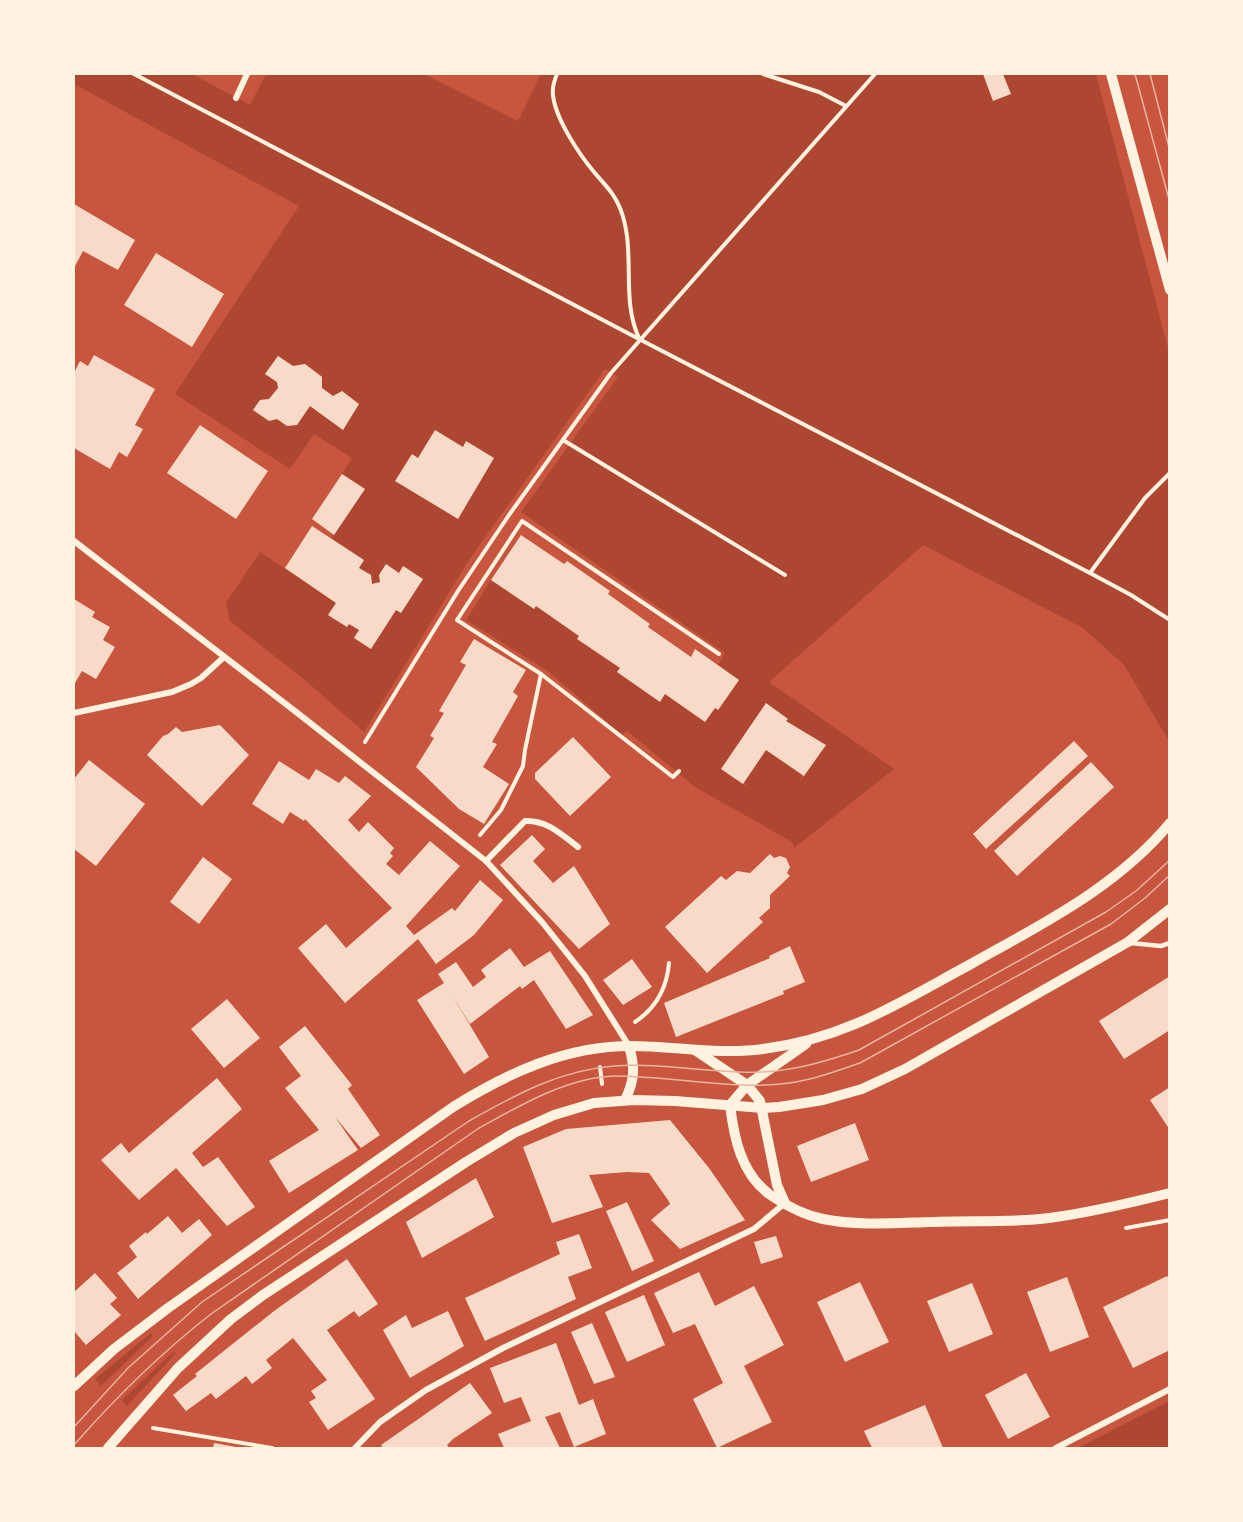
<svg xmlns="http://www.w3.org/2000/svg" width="1243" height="1522" font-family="'Titillium Web',sans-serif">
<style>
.green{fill:#ae4732;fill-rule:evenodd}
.building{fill:#f7dbc8}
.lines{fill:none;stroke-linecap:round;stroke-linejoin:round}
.path{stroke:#fff3e0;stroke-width:4}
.service{stroke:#fff3e0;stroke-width:4.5}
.minor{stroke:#fff3e0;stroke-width:6}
.tertiary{stroke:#fff3e0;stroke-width:10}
.tram{stroke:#e9b49f;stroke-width:1.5}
</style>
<rect width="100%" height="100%" fill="#c8553d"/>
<!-- green -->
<g class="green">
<path d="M74 74H192L250 105 266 74H424L518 121 541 74H1096L1169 352V741L1124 665 1083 628 923 545 769 682 894 769 794 848 792 842 695 787 627 731 622 735 549 672 466 620 491 580 534 609 536 606 579 636 577 639 620 668 617 672 659 701 665 694 705 722 715 708 719 710 739 680 718 665 725 653 521 512 618 377 605 369 469 560 364 732 306 681 230 621 226 603 260 552 336 603 329 616 347 627 349 624 359 630 354 638 370 649 396 610 401 613 423 579 404 566 399 573 386 564 379 575 380 582 372 584 370 575 359 568 364 560 332 539 342 474 352 458 314 434 290 469 175 394 299 206 74 84ZM278 356 293 366 305 364 322 376V388L333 396 342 392 359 404 343 430 310 406 297 425 287 426 277 419 269 421 253 410 260 400 269 399 278 388 277 382 265 374ZM766 704 787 718 786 721 825 745 800 782 802 775 766 750 744 782 748 788 721 769Z"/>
<path d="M151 1333 153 1336 101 1386 95 1379Z"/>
<path d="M173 1352 176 1353 127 1406 122 1400Z"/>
<path d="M1169 1401V1448H1078Z"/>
</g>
<!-- building -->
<g class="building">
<path d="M983 74H1003L1011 94 993 101Z"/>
<path d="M74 204 135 240 118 270 83 251 74 268Z"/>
<path d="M156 253 224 294 192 347 124 305Z"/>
<path d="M94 355 155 389 135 425 143 429 127 457 119 452 110 469 74 448V373L80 361 88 366Z"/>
<path d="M278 356 293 366 305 364 322 377V388L333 396 342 391 359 404 343 430 310 406 297 425 287 426 277 419 269 421 253 410 260 400 269 399 278 388 277 382 265 374Z"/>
<path d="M200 425 268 471 236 519 167 473Z"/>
<path d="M435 430 463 447 466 441 494 458 458 519 395 481 412 454 418 458Z"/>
<path d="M342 474 365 489 334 535 312 519Z"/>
<path d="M312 526 364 560 359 568 371 575 372 584 380 582 379 575 386 564 399 573 403 566 423 579 401 613 396 610 371 649 354 638 359 630 349 624 347 627 328 615 336 603 285 568Z"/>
<path d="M521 535 564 564 567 561 610 591 608 594 650 624 648 627 691 657 695 649 739 680 718 710 715 708 705 722 665 694 660 702 617 672 620 668 577 639 579 636 536 606 534 609 491 580Z"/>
<path d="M74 599 95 612 92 617 110 627 103 640 115 647 96 679 82 671 75 683Z"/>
<path d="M474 639 526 670 513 692 518 696 492 742 497 744 483 767 509 784 484 824 459 809 416 767 434 738 430 736 444 713 439 711 466 665 460 662Z"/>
<path d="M766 703 788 719 786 721 826 745 804 776 766 750 743 784 721 769Z"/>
<path d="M220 725 249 755 202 806 147 755 163 736 168 734 176 727 182 732Z"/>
<path d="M573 737 611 777 570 816 535 779V773Z"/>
<path d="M1074 741 1088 756 986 849 973 834Z"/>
<path d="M89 760 145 804 96 866 74 849V779Z"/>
<path d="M279 761 309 780 316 769 339 783 345 776 371 796 348 820 359 832 368 822 394 848 390 853 393 856 386 864 399 875 430 841 460 866 406 926 414 935 452 908 455 911 480 880 503 900 474 935 436 964 418 939 345 1003 298 948 326 924 346 948 392 908 305 819 304 821 290 812 283 824 252 804Z"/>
<path d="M1091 762 1114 787 1017 876 994 851Z"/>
<path d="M532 835 545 849 533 861 553 883 574 866 610 924 579 949 500 865Z"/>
<path d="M770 854 774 858 780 856 786 858 790 867 787 873 790 876 770 895V908L759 918 763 922 707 973 665 927 721 876 726 880 737 871 750 873Z"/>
<path d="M203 857 232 879 199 924 170 902Z"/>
<path d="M790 946 805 982 783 991 784 994 676 1037 664 1003 770 958 769 956Z"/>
<path d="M510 948 524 967 550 951 593 1015 566 1029 534 980 522 989 520 986 470 1024 452 995 489 1057 464 1074 417 1000 444 983 438 974 456 962 473 987 486 977 481 970Z"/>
<path d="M632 959 652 987 623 1005 603 980Z"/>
<path d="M1170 976V1030L1124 1059 1099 1021Z"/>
<path d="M227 999 260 1038 224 1068 191 1029Z"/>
<path d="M305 1026 352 1085 348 1089 380 1135 361 1148 335 1117 358 1150 289 1193 269 1161 319 1130 285 1088 301 1076 279 1047Z"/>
<path d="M217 1078 242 1109 192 1153 203 1167 218 1157 255 1207 227 1226 176 1168 139 1200 101 1160 121 1143 129 1153Z"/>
<path d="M1170 1087V1130L1150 1100Z"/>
<path d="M670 1120 709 1168 745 1220 680 1249 651 1220 670 1204 668 1200 649 1173 627 1172 589 1175 603 1207 552 1223 523 1147 566 1129Z"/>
<path d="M855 1123 869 1160 811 1182 797 1146Z"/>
<path d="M476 1178 494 1217 422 1258 406 1222Z"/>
<path d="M627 1202 654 1261 632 1271 606 1211Z"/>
<path d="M168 1216 182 1233 199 1219 212 1235 138 1299 117 1273 137 1257 129 1246 146 1232 147 1234Z"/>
<path d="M579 1234 592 1268 568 1277 576 1299 485 1341 465 1298 560 1254 556 1242Z"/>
<path d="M776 1236 783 1257 761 1264 754 1242Z"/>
<path d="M347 1259 378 1304 359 1317 354 1311 327 1330 375 1399 328 1430 309 1402 316 1398 311 1391 327 1380 293 1338 266 1360 272 1368 252 1384 246 1376 216 1399 211 1393 186 1411 173 1395 197 1376 195 1374 274 1311Z"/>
<path d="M699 1272 715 1306 754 1286 784 1345 744 1366 772 1422 717 1448 693 1399 723 1383 695 1324 673 1333 654 1293Z"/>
<path d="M95 1273 117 1298 110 1304 121 1315 86 1345 74 1331V1292Z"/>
<path d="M1167 1276 1170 1280V1350L1133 1368 1103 1307Z"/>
<path d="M1067 1277 1089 1337 1050 1352 1027 1292Z"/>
<path d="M860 1282 889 1342 845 1362 817 1302Z"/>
<path d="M972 1283 993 1334 949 1352 927 1301Z"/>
<path d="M644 1295 665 1345 627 1362 605 1312Z"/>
<path d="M448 1311 464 1346 410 1378 383 1330 406 1315 412 1328Z"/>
<path d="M592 1323 615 1377 594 1384 571 1332Z"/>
<path d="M556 1343 579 1405 593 1399 606 1434 574 1447 560 1412 545 1417 560 1448H504L498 1434 531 1421 521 1397 504 1403 490 1368Z"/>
<path d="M1026 1373 1050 1417 1008 1439 985 1395Z"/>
<path d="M470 1383 492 1413 453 1439 447 1445 449 1448H383L381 1445Z"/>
<path d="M925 1405 943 1448H872L864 1431Z"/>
<path d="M214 1443 236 1447V1448H213Z"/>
</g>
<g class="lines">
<!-- path -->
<g class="path">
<path d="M134 74 639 339 1090 573 1145 498 1170 473"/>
<path d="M557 74C554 81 552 87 553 95 555 118 579 154 594 172 604 184 614 193 620 208 637 250 620 298 639 338"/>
<path d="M763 74 819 92 846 106"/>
<path d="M563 440 785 575"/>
<path d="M1090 573 1131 595 1170 620"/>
<path d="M365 742 458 591 509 515 611 373 875 74"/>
<path d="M679 771 673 777 541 674 457 620 522 521 719 654"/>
<path d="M480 835 501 810 523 766 525 750 541 674"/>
<path d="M635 1022C656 1008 667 987 669 963"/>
<path d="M600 1067 602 1084"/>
<path d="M1126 1228 1170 1220"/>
<path d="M153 1428 272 1448"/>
</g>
<!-- service -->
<path class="service" d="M1130 943 1161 946 1170 943"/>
<!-- minor -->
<g class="minor">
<path d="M236 98 247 74"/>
<path d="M74 541 300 715 486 861 542 922 585 976 629 1046"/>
<path d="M74 713 172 692 191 684 201 678 224 657"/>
<path d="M486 861 525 821C547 820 561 834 578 847"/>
<path d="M355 1448 380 1422 426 1390 503 1348 754 1229 785 1203"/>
<path d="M1056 1448 1170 1389"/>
</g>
<!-- tertiary -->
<g class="tertiary">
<path d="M1111 74 1170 290"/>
<path d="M695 1050 747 1085 760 1101 777 1185 785 1203"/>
<path d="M625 1100C635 1080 635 1067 629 1046"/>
<path d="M730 1105C734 1138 741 1173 769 1194 785 1205 804 1215 823 1219 858 1226 895 1223 931 1222 969 1220 1012 1223 1049 1218 1089 1213 1130 1203 1170 1193"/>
<path d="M730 1105 747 1085 806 1044"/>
<path d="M74 1386 114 1349 168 1308 453 1107C508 1073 565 1046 631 1046 674 1046 719 1055 763 1049 845 1039 900 1002 971 964 1042 924 1117 887 1170 823"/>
<path d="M108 1448 178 1368 231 1319 263 1295 466 1162 514 1133 554 1115 594 1103 634 1100 675 1101 763 1108 779 1107 823 1100 862 1089 905 1069 1128 942 1170 909"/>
</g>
<!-- tram -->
<g class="tram">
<path d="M1135 74 1170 203"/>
<path d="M1150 74 1170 151"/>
<path d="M74 1427 128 1368 202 1302 469 1121C515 1095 560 1070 614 1066 663 1062 712 1074 760 1072 794 1071 827 1061 859 1050L1106 912 1136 891 1170 860"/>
<path d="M74 1445C116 1397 161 1353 211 1314L479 1128C519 1106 568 1077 615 1076 670 1076 725 1089 780 1084 807 1082 834 1072 860 1063L1111 924 1145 898 1170 875"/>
</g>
</g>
<!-- border -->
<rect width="1243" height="1522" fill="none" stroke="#fff3e0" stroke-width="150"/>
</svg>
